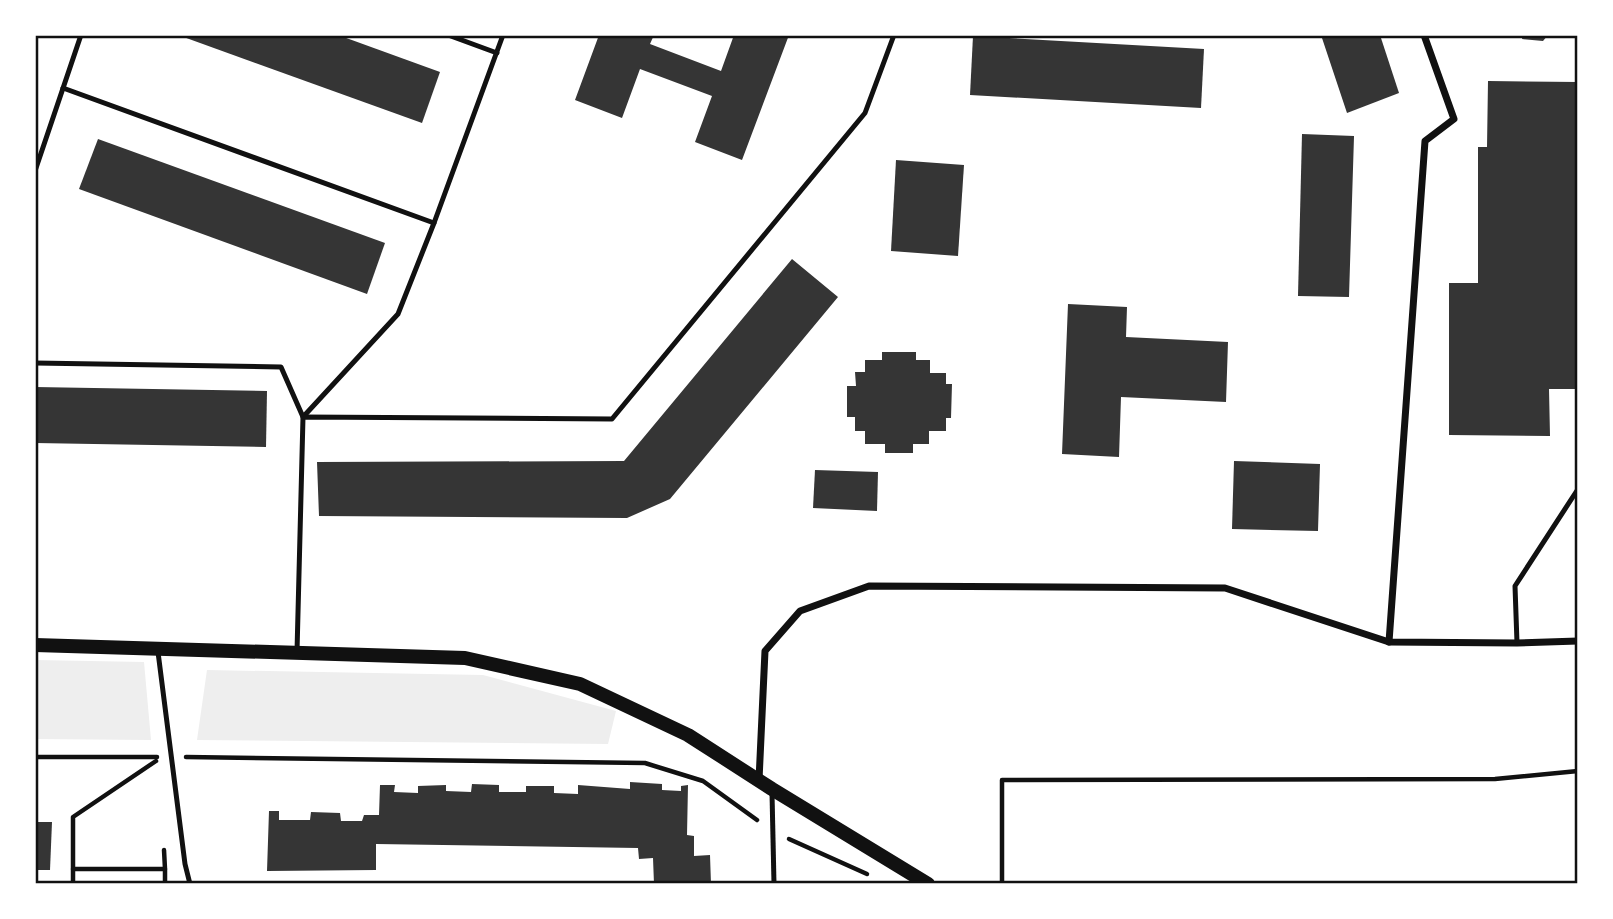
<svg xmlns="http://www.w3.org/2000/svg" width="1613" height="919" font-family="'Crimson Pro',serif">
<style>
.green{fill:#eee}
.building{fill:#353535}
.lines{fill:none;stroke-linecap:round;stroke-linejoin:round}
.path{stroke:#111;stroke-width:4.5}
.service{stroke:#111;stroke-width:5}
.minor{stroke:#111;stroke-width:7}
.secondary{stroke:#111;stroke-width:14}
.neatline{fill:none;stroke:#111;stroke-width:2.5}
</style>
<rect width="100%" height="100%" fill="#fff"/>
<!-- green -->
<g class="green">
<path d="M35 660 144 662 151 740 35 739Z"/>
<path d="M207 670 483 675 616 711 608 744 197 740Z"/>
</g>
<!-- building -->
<g class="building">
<path d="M178 35H338L440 72 422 123Z"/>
<path d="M599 35H654L650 44 721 71 734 35H789L742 160 695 142 712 96 640 69 622 118 575 100Z"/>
<path d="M1321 35H1380L1399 93 1347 113Z"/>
<path d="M1523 35H1548L1543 41 1522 39Z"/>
<path d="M973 36 1204 49 1201 108 970 95Z"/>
<path d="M1488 81 1578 82V389H1549L1550 436 1449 435V283H1478V147H1487Z"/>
<path d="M1302 134 1354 136 1349 297 1298 296Z"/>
<path d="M98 139 385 243 367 294 79 189Z"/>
<path d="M896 160 964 165 958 256 891 251Z"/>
<path d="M792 259 838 297 670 499 627 518 319 516 317 462 624 461Z"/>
<path d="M1068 304 1127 307 1126 337 1228 342 1226 402 1121 397 1119 457 1062 454Z"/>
<path d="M882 352H916V360H930V373H946V384H952L951 418H946V431H929V444H913V453H885V444H865V431H855V417H847V386H856L855 372H865V360H882Z"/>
<path d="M35 387 267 391 266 447 35 443Z"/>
<path d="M1234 461 1320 464 1318 531 1232 529Z"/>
<path d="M815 470 878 472 877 511 813 508Z"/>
<path d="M630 782 662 784V790L681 791V786L688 785 687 835 694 836V856L710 855 711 884H654L653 858 639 859 638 848 376 844V870L267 871 269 811H279V820H310L311 812 340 813 341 821H362L364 815H379L380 785H395L394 792 418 793V786L446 785V791L471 792 472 784 499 785V792H526V786H554V793L578 794V785L630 789Z"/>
<path d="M35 822H52L50 870H35Z"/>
</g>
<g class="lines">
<!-- path -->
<g class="path">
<path d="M35 757H157"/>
<path d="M186 757 645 763 703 781 757 820"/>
<path d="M789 839 867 874"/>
<path d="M164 850 165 869"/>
<path d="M73 869H165V884"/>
<path d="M73 884V817L156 761"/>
<path d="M1002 884V780L1495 779 1578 771"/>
</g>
<!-- service -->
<g class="service">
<path d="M448 35 497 53"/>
<path d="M63 88 434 223"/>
<path d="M35 171 81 35"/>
<path d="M35 363 281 367 303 417 398 314 434 223 503 35"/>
<path d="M1517 643 1515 586 1578 489"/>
<path d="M158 652 185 864 190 884"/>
<path d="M297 652 303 417 612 419 865 113 894 35"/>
<path d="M772 793 774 884"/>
</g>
<!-- minor -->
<g class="minor">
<path d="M1389 642 1425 141 1454 119 1424 35"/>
<path d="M759 780 765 651 800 611 869 586 1225 588 1389 642 1517 643 1578 641"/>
</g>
<!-- secondary -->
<path class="secondary" d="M35 645 465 658 580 684 688 735 772 789 928 884"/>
</g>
<!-- border -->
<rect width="1613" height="919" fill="none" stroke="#ffffff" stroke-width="74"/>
<rect x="37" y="37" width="1539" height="845" class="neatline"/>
</svg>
